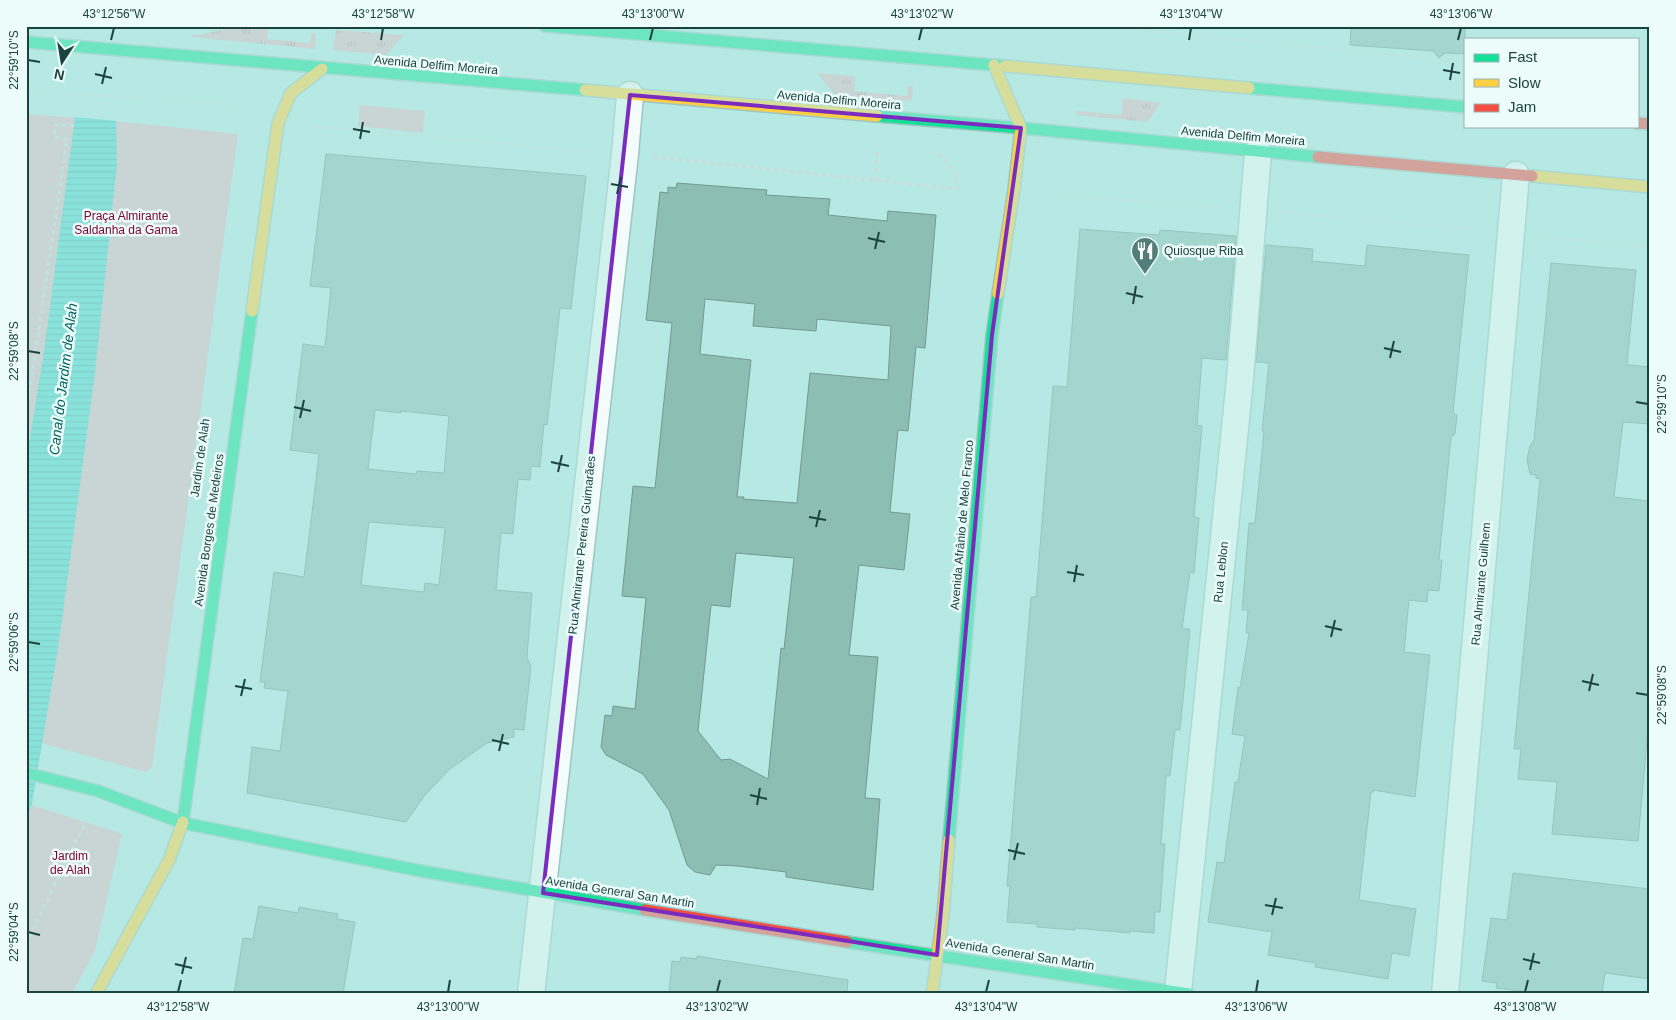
<svg xmlns="http://www.w3.org/2000/svg" width="1676" height="1020" font-family="Helvetica,sans-serif">
<style>
.grass{fill:url(#grass-tufts)}
.green{fill:#dfbbc4}
.water{fill:url(#water-rules)}
.building{fill:#8dbeb3;stroke:#739992;fill-rule:evenodd}
.lines{fill:none;stroke-linecap:round;stroke-linejoin:round}
.street-casing{stroke:#9dc5c1;stroke-width:29}
.fast-casing{stroke:#9dc5c1;stroke-width:14}
.slow-casing{stroke:#9dc5c1;stroke-width:14}
.jam-casing{stroke:#9dc5c1;stroke-width:14}
.path{stroke:#cbdbda;stroke-width:3;stroke-dasharray:4 4;stroke-linecap:butt}
.street{stroke:#f4fcfb;stroke-width:26}
.fast{stroke:#16e098;stroke-width:11}
.slow{stroke:#ffcf43;stroke-width:11}
.jam{stroke:#f24e42;stroke-width:11}
.marked{fill:none;stroke:#7b2cbf;stroke-width:4;stroke-linejoin:round}
.ticks{fill:none;stroke:#1c4340;stroke-width:2}
.labels{text-anchor:middle;stroke-width:5;stroke-linejoin:round;paint-order:stroke}
.street-label{font-size:12px;fill:#1c4340;stroke:#ebfcfa}
.park-label{font-size:12px;fill:#7f0032;stroke:#ebfcfa}
.poi-label{font-size:12px;fill:#1c4340;stroke:#ebfcfa;text-anchor:start}
.water-label{font-size:14px;font-style:italic;fill:#02615c;stroke:#ebfcfa}
.neatline{fill:none;stroke:#1c4340;stroke-width:2}
.ticks-label{font-size:12px;text-anchor:middle;fill:#1c4340}
</style>
<defs>
<pattern id="grass-tufts" width="24" height="20" patternUnits="userSpaceOnUse" patternTransform="scale(1.25)"><rect width="24" height="20" fill="#dfbbc4"/><path d="M3 7l-1-3M5 7V3M7 7l1-3M15 17l-1-3M17 17v-4M19 17l1-3" fill="none" stroke="#b49aa1"/></pattern>
<pattern id="water-rules" width="6" height="5" patternUnits="userSpaceOnUse" patternTransform="scale(1.25)"><rect width="6" height="5" fill="#53dad0"/><path d="M0 2.5h6" fill="none" stroke="#44b2aa"/></pattern>
</defs>
<rect width="100%" height="100%" fill="#b7e9e4"/>
<!-- grass -->
<g class="grass">
<path d="M237 26H268L267 39 310 43 312 33 316 34 315 49 192 37V35H200Z"/>
<path d="M336 30 404 35 386 55 333 50Z"/>
<path d="M817 73 855 76 854 91 907 96 908 86H913L912 101 835 95Z"/>
<path d="M1123 98 1161 103 1147 122 1076 115 1077 111 1121 115Z"/>
</g>
<!-- green -->
<g class="green">
<path d="M360 105 425 111 423 133 358 126Z"/>
<path d="M26 114 95 119 238 134 152 767 146 772 26 739Z"/>
<path d="M26 803 122 834 95 950 72 994H26Z"/>
</g>
<!-- water -->
<path class="water" d="M75 117 116 121 117 164 95 373 59 642 32 804 26 820V461L44 352Z"/>
<!-- building -->
<g class="building">
<path d="M1351 26H1465V54L1445 53 1439 58 1433 51 1350 45Z"/>
<path d="M326 154 586 176 571 309 560 308 547 425 544 424 540 467 531 466 530 480 518 479 513 534 501 533 496 590 532 593 527 657 531 666 524 730 514 729V737L487 743 450 769 425 795 406 822 247 793 252 747 280 751 288 691 264 688 265 682H260L274 572 304 577 312 513 319 454 290 450 303 344 325 347 331 288 310 286ZM375 410 401 413V411L449 416 444 473 417 471 416 474 368 469ZM369 522 445 528 439 585 425 583 424 592 361 585Z"/>
<path d="M677 183 767 190 766 195 830 199 828 215 887 221 888 211 936 215 925 348 916 347 908 431 898 430 890 512 910 514 904 570 859 565 849 655 878 657 865 798 880 799 873 890 786 877V872L738 866 716 865 710 875 695 872 687 865 669 810 643 774 606 755 601 747 605 715 612 716 613 706 635 709 646 598 622 596 633 486 655 488 672 323 646 320 660 192 668 193V187L676 188ZM705 299 755 304 753 326 816 331 817 319 891 326 888 380 810 373 797 503 743 499 744 497H737L751 360 700 354ZM736 553 794 558 784 649 781 648 768 779 730 759 721 760 698 731 711 605 730 607Z"/>
<path d="M1080 229 1159 235 1160 230 1236 236 1226 360 1202 358 1197 425 1202 426 1194 517 1199 518 1194 573 1190 572 1182 629H1190L1180 730H1175L1170 776H1166L1161 844H1165L1163 869 1160 912H1155L1154 933 1130 931V933L1075 928V930L1037 927V924L1007 922 1010 886H1007L1027 644 1031 597H1036L1053 386 1067 387Z"/>
<path d="M1266 245 1313 249 1312 261 1365 266 1367 245 1469 255 1453 413 1457 415 1455 434 1451 437 1439 560H1442L1439 591 1428 590 1427 602 1409 600 1404 652 1430 655 1415 797 1373 790V792H1371L1359 900 1416 909 1409 956 1392 953 1388 979 1315 967 1316 963 1268 955 1272 932 1208 922 1217 862 1224 863 1235 782H1238L1245 736 1232 734 1238 687 1240 688 1249 633H1246L1248 610H1242L1249 523H1255L1264 431H1262L1269 363 1256 362Z"/>
<path d="M1551 263 1636 270 1627 365 1650 367V424L1623 422 1614 497 1650 501V707L1638 841 1552 834 1557 782 1518 779 1521 749H1514L1540 479 1536 478V475L1530 474 1527 459 1530 446 1534 440Z"/>
<path d="M1513 873 1650 889V979L1605 973 1602 994H1542L1496 988 1497 983 1482 981 1491 918 1507 920Z"/>
<path d="M259 906 298 913 299 907 338 914 337 919 355 922 343 994H234L243 938 253 939Z"/>
<path d="M697 956 848 980 847 994H669L672 961 680 962 681 957 697 959Z"/>
</g>
<g class="lines">
<defs>
<g id="street">
<path d="M1178 992 1240 379 1258 152"/>
<path d="M531 994 625 154 630 95"/>
<path d="M1445 994 1516 175"/>
</g>
<g id="fast">
<path d="M545 26 1005 66"/>
<path d="M26 42 585 90"/>
<path d="M1249 88 1465 107"/>
<path d="M877 116 1021 128 1318 157"/>
<path d="M26 773 98 791 183 823 421 871 645 910"/>
<path d="M183 822 252 311"/>
<path d="M949 840 992 335 998 294"/>
<path d="M847 942 1189 994"/>
</g>
<g id="slow">
<path d="M994 65 1021 128 1014 190 998 294"/>
<path d="M1005 66 1249 88"/>
<path d="M585 90 877 116"/>
<path d="M1532 176 1650 187"/>
<path d="M252 311 278 123 291 93 322 69"/>
<path d="M96 994 169 860 183 822"/>
<path d="M932 994 943 915 949 840"/>
</g>
<g id="jam">
<path d="M1637 123 1650 124"/>
<path d="M1318 157 1532 176"/>
<path d="M645 910 847 942"/>
</g>
</defs>
<!-- street casing -->
<use href="#street" class="street-casing"/>
<!-- fast casing -->
<use href="#fast" class="fast-casing"/>
<!-- slow casing -->
<use href="#slow" class="slow-casing"/>
<!-- jam casing -->
<use href="#jam" class="jam-casing"/>
<!-- path -->
<g class="path">
<path d="M1103 26 1465 62"/>
<path d="M1637 76 1650 77"/>
<path d="M26 91 221 103 241 111 248 119"/>
<path d="M309 126 596 152"/>
<path d="M654 157 959 189C955 171 949 159 932 152"/>
<path d="M875 180 878 146"/>
<path d="M1057 195 1225 208"/>
<path d="M1283 212 1483 231"/>
<path d="M1538 236 1650 247"/>
<path d="M26 416 67 139 54 137 55 125 74 126"/>
<path d="M153 779H156L181 598"/>
<path d="M26 944 87 819"/>
</g>
<!-- street -->
<use href="#street" class="street"/>
<!-- fast -->
<use href="#fast" class="fast"/>
<!-- slow -->
<use href="#slow" class="slow"/>
<!-- jam -->
<use href="#jam" class="jam"/>
</g>
<!-- marked area -->
<path d="M0 0H1676V1020H0ZM630 95 1021 128 992 335 937 955 543 893Z" fill="#b7e9e4" fill-opacity=".55" fill-rule="evenodd"/>
<path class="marked" d="M630 95 1021 128 992 335 937 955 543 893Z"/>
<!-- ticks -->
<path class="ticks" d="M111 40 114 28M381 40 383 28M650 40 653 28M919 40 922 28M1189 40 1191 28M1458 40 1461 28M28 60 40 62M1443 70 1460 73M95 74 112 78M1450 80 1453 63M102 84 106 67M353 129 370 132M360 139 363 122M611 184 628 187M617 194 621 177M868 238 885 242M875 249 879 232M1126 293 1143 297M1133 304 1136 286M1384 348 1401 352M28 351 40 353M1390 358 1394 341M1636 402 1648 404M294 407 311 411M300 418 304 400M551 462 569 466M558 472 562 455M809 517 826 520M816 527 820 510M1067 572 1084 575M1074 582 1077 565M1325 626 1342 630M1331 637 1335 620M28 642 40 644M1582 681 1599 685M235 686 252 689M1589 691 1593 674M1636 693 1648 695M241 696 245 679M492 740 509 744M499 751 503 734M750 795 767 799M757 805 760 788M1008 850 1025 854M1014 860 1018 843M1265 905 1283 908M1272 915 1276 898M28 932 40 935M1523 959 1540 963M175 964 192 968M1530 970 1534 953M182 974 186 957M178 992 181 980M448 992 450 980M717 992 720 980M986 992 989 980M1256 992 1258 980M1525 992 1528 980"/>
<!-- icons -->
<defs>
<symbol id="restaurant-pin" viewBox="-11 -11 22 30"><path d="M0 17L-7.5 6A9.5 9.5 0 1 1 7.5 6Z" fill="#527d79" stroke="#ebfcfa"/><path d="M-5-6h1v4h1v-4h1v4h1v-4h1v5L-1.5 .5V6h-2V.5L-5-1ZM5-6V6H3V1.5H1.5Q1.5-4 5-6Z" fill="#fff"/></symbol>
</defs>
<g fill-rule="evenodd">
<use href="#restaurant-pin" x="1129" y="235" width="32" height="43"/>
</g>
<g class="labels">
<!-- street labels -->
<g class="street-label">
<text transform="translate(436 65) rotate(5)" y="4">Avenida Delfim Moreira</text>
<text transform="translate(839 100) rotate(5)" y="4">Avenida Delfim Moreira</text>
<text transform="translate(1243 136) rotate(5)" y="4">Avenida Delfim Moreira</text>
<text transform="translate(200 458) rotate(-82)" y="4">Jardim de Alah</text>
<text transform="translate(962 525) rotate(-85)" y="4">Avenida Afrânio de Melo Franco</text>
<text transform="translate(209 530) rotate(-82)" y="4">Avenida Borges de Medeiros</text>
<text transform="translate(582 545) rotate(-84)" y="4">Rua Almirante Pereira Guimarães</text>
<text transform="translate(1221 572) rotate(-84)" y="4">Rua Leblon</text>
<text transform="translate(1481 584) rotate(-85)" y="4">Rua Almirante Guilhem</text>
<text transform="translate(620 892) rotate(9)" y="4">Avenida General San Martin</text>
<text transform="translate(1020 954) rotate(9)" y="4">Avenida General San Martin</text>
</g>
<!-- park labels -->
<g class="park-label">
<text x="126" y="220">Praça Almirante<tspan x="126" dy="14">Saldanha da Gama</tspan></text>
<text x="70" y="860">Jardim<tspan x="70" dy="14">de Alah</tspan></text>
</g>
<!-- poi labels -->
<g class="poi-label">
<text x="1164" y="255">Quiosque Riba</text>
</g>
<!-- water labels -->
<g class="water-label">
<text transform="translate(63 379) rotate(-83)" y="5">Canal do Jardim de Alah</text>
</g>
</g>
<!-- border -->
<rect width="1676" height="1020" fill="none" stroke="#ebfcfa" stroke-width="55"/>
<!-- legend -->
<rect x="1464" y="38" width="175" height="90" fill="#ebfcfa" stroke="#98b2b0"/>
<rect x="1474" y="54" width="25" height="8" fill="#16e098" stroke="#98b2b0"/>
<text x="1508" y="62" font-size="15" fill="#1c4340">Fast</text>
<rect x="1474" y="79" width="25" height="8" fill="#ffcf43" stroke="#98b2b0"/>
<text x="1508" y="88" font-size="15" fill="#1c4340">Slow</text>
<rect x="1474" y="104" width="25" height="8" fill="#f24e42" stroke="#98b2b0"/>
<text x="1508" y="112" font-size="15" fill="#1c4340">Jam</text>
<!-- north arrow -->
<g transform="translate(62 62) rotate(192)" stroke="#ebfcfa" stroke-width="4" paint-order="stroke">
<path d="M0-4L9 19L0 12L-9 19Z" fill="#1c4340"/>
<text y="-8" font-size="14" font-weight="bold" text-anchor="middle" fill="#1c4340">N</text>
</g>
<rect x="28" y="28" width="1620" height="964" class="neatline"/>
<g class="ticks-label">
<text x="114" y="18">43°12'56"W</text>
<text x="383" y="18">43°12'58"W</text>
<text x="653" y="18">43°13'00"W</text>
<text x="922" y="18">43°13'02"W</text>
<text x="1191" y="18">43°13'04"W</text>
<text x="1461" y="18">43°13'06"W</text>
<text transform="translate(14 60) rotate(-90)" y="4">22°59'10"S</text>
<text transform="translate(14 351) rotate(-90)" y="4">22°59'08"S</text>
<text transform="translate(1662 404) rotate(-90)" y="4">22°59'10"S</text>
<text transform="translate(14 642) rotate(-90)" y="4">22°59'06"S</text>
<text transform="translate(1662 695) rotate(-90)" y="4">22°59'08"S</text>
<text transform="translate(14 932) rotate(-90)" y="4">22°59'04"S</text>
<text x="178" y="1011">43°12'58"W</text>
<text x="448" y="1011">43°13'00"W</text>
<text x="717" y="1011">43°13'02"W</text>
<text x="986" y="1011">43°13'04"W</text>
<text x="1256" y="1011">43°13'06"W</text>
<text x="1525" y="1011">43°13'08"W</text>
</g>
</svg>
